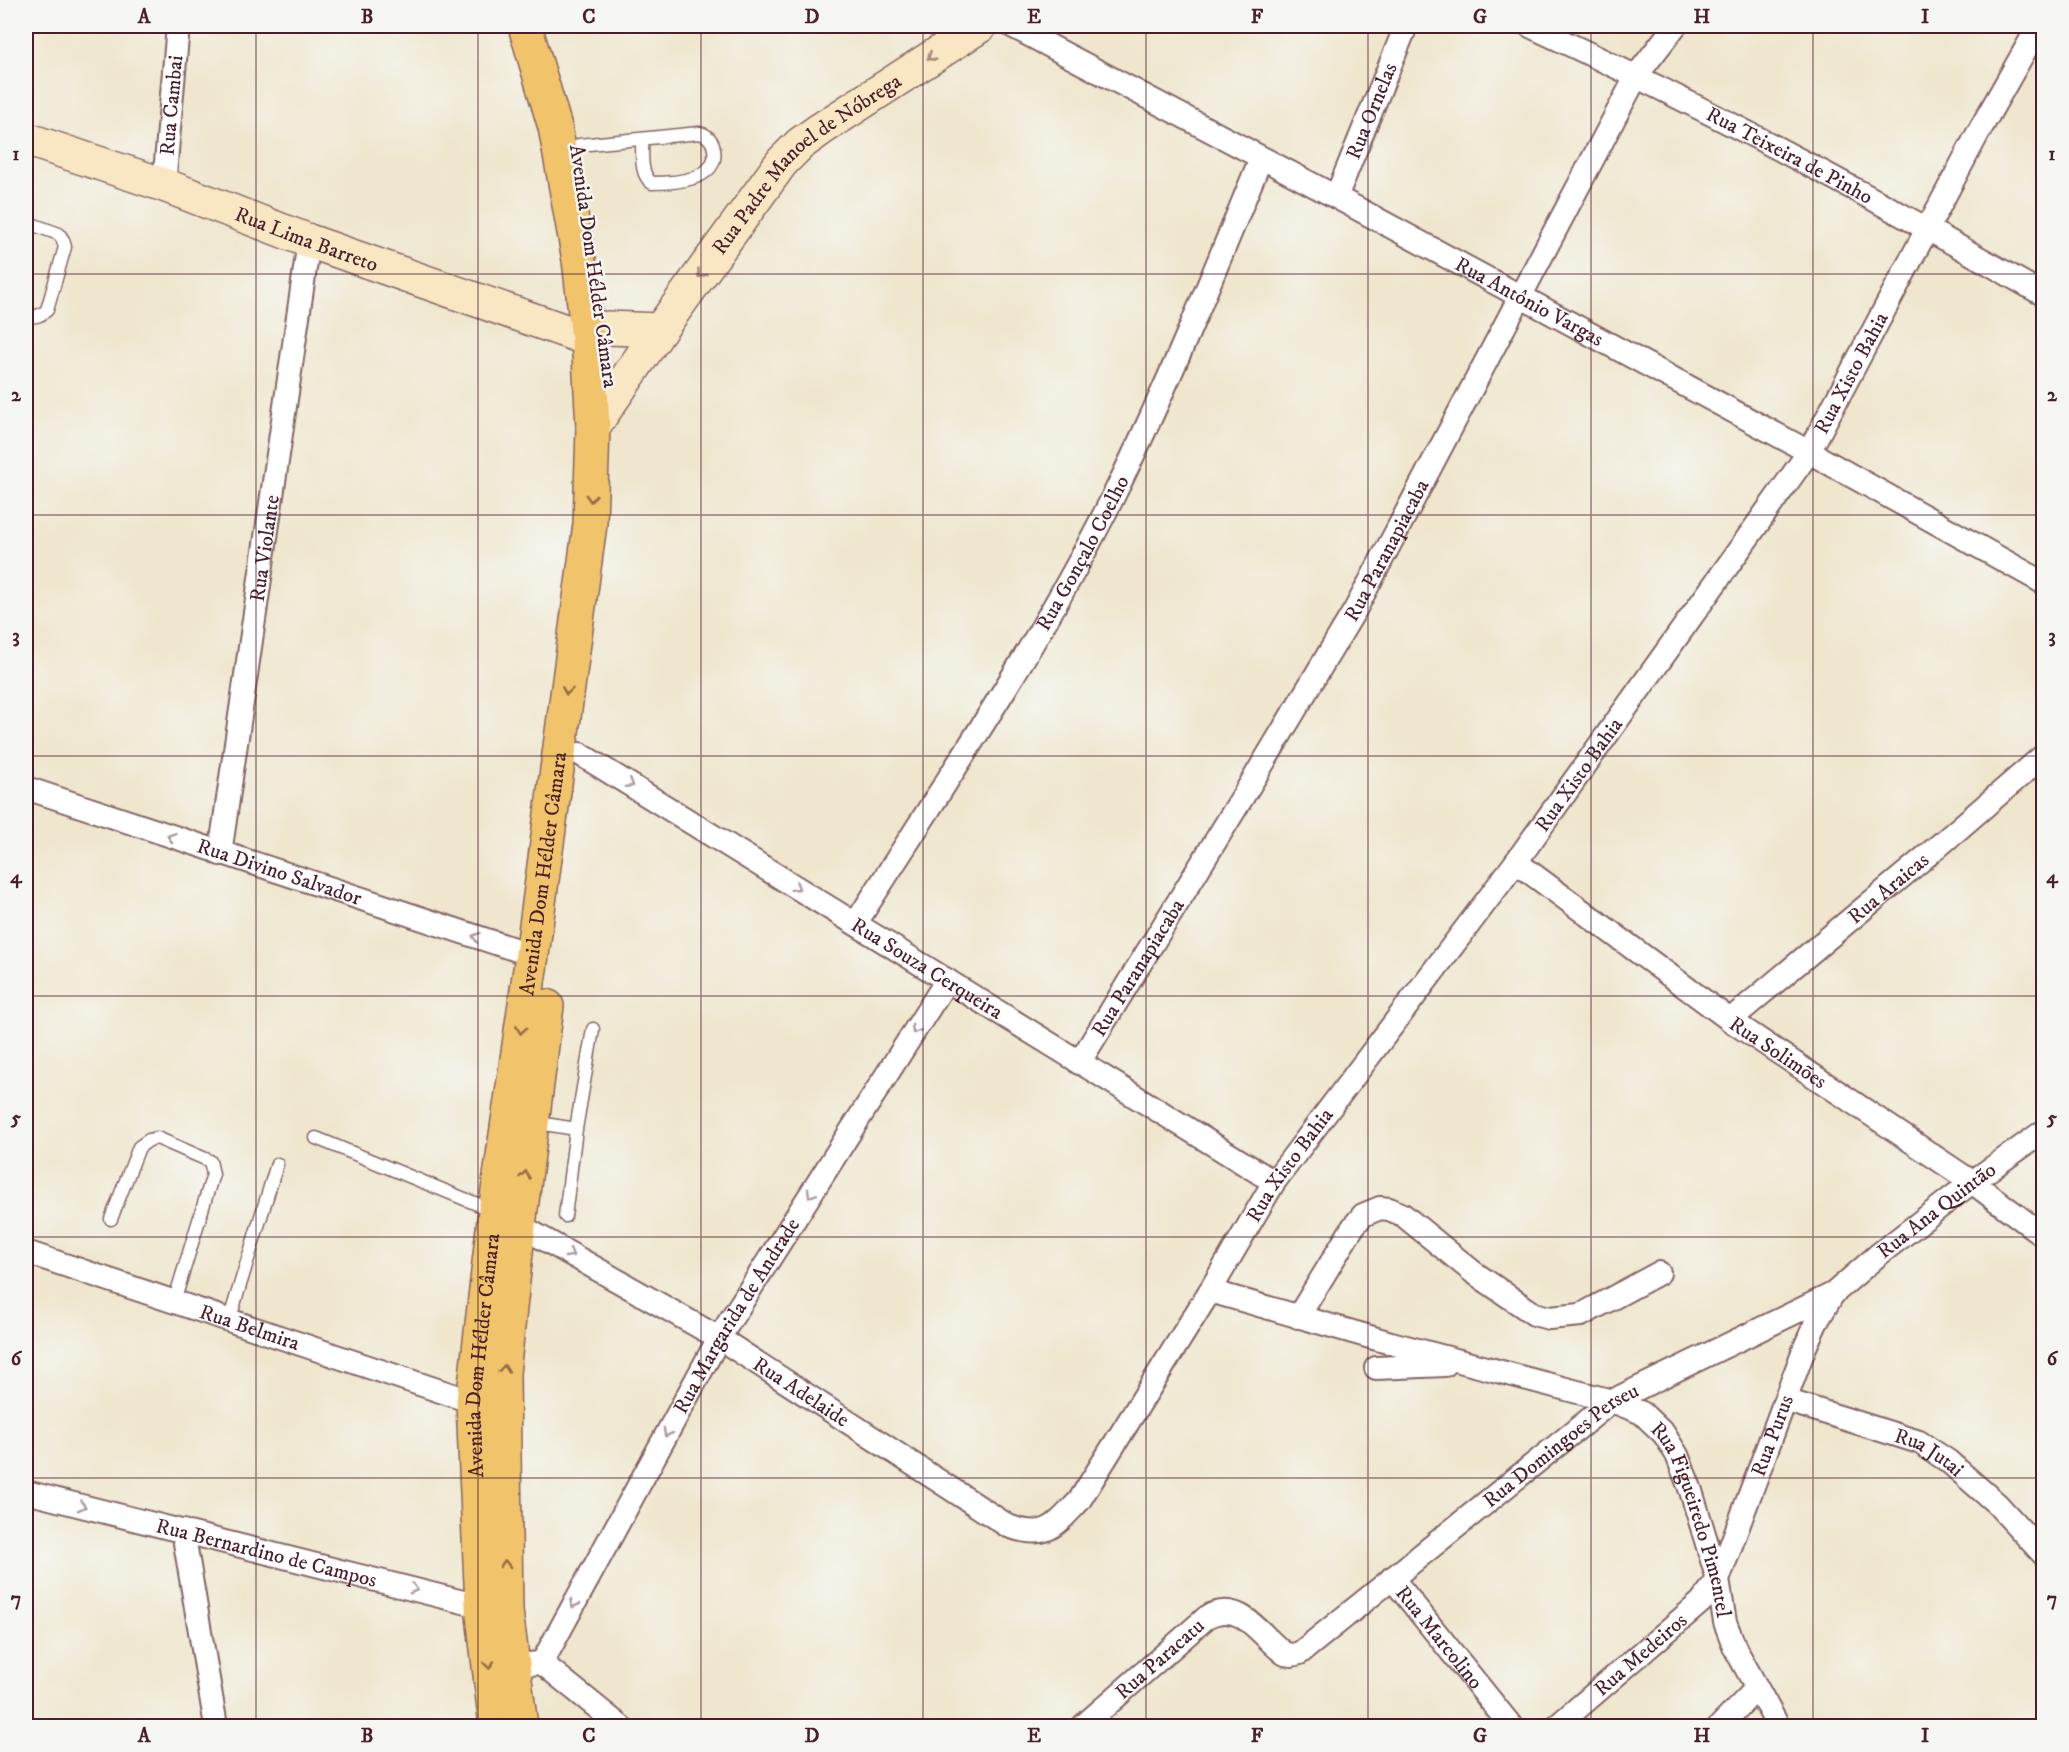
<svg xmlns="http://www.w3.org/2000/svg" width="2069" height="1752" font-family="'IM FELL DW Pica',serif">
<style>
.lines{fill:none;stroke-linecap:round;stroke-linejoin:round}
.lane-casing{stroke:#846564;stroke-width:15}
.street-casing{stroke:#846564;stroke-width:26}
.secondary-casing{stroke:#846564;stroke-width:36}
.primary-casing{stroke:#846564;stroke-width:36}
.lane{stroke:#fff;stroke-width:12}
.street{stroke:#fff;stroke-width:22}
.secondary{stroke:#f9e7c3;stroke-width:33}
.primary{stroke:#f1c36a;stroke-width:33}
.oneway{stroke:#a28377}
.oneway2{stroke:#956947}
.oneway3{stroke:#ae9aa0}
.grid{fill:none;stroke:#4a1f2b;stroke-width:1.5;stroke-opacity:0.55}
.labels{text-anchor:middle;stroke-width:5;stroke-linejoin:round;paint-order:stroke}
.street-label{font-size:21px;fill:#4a1f2b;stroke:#f6f6f2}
.neatline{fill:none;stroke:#4a1f2b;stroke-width:2}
.grid-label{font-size:20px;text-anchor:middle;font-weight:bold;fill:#4a1f2b}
</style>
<rect width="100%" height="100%" fill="#f6f6f2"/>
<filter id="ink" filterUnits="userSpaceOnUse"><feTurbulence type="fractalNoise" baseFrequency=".0167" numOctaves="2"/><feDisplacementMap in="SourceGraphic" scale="12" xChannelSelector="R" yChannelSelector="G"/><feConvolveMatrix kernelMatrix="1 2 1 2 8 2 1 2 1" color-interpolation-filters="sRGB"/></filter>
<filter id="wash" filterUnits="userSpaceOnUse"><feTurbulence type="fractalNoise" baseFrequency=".008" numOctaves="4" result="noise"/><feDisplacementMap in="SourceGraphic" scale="24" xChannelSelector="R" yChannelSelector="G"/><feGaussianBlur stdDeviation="1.35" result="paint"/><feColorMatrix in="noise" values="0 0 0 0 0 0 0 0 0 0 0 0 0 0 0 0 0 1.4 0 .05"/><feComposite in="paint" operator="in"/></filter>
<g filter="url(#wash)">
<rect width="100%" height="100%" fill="#efe6cd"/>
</g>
<g filter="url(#ink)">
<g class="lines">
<defs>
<g id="lane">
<path d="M579 145 699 133C707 134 713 141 714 149 720 181 673 183 652 183 639 174 643 153 642 139"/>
<path d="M26 222 59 234 63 240 65 247 47 310C40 316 35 318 26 315"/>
<path d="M532 1122 576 1129"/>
<path d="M316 1138 494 1211"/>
<path d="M565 1216 576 1129 593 1029"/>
<path d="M111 1219 139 1147 149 1140 157 1138 210 1161 213 1174 174 1302"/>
<path d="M229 1321 277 1164"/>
</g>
<g id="street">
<path id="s1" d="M1012 26 1336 197 1809 452 2044 583"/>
<path id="s2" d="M1530 26C1705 107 1876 198 2044 295"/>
<path id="s3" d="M164 185 178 26"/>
<path id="s4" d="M1336 197 1406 26"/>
<path id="s5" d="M580 754 1274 1182"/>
<path id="s6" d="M26 788 532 955"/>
<path id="s7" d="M220 854 309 241"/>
<path id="s8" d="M1516 862 1730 1020 1972 1182 2044 1236"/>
<path id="s9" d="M856 923C944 784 1038 647 1112 499 1167 388 1214 273 1261 158"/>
<path id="s10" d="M1730 1020 1948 838 2044 755"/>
<path id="s11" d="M1079 1063 1253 780 1355 610 1637 75 1675 26"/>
<path id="s12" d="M519 1225 719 1338 1008 1526C1046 1540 1054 1527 1079 1501L1210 1291 1274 1182 1516 862 1809 452 1978 133 2032 38 2043 26"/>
<path id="s13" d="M26 1252 473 1402"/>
<path id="s14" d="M1210 1291 1391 1343 1612 1401 1642 1413 1664 1434 1677 1455 1691 1491 1718 1580 1725 1622 1735 1648 1778 1726"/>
<path d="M1298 1317 1353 1227 1363 1215 1380 1208 1389 1209 1403 1215 1473 1272 1534 1314 1549 1318 1581 1315 1659 1273"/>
<path d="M1376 1368 1445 1365"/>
<path id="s15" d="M1785 1400 1919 1442 1948 1461 1997 1504 2044 1555"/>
<path id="s16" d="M26 1492 495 1610"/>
<path d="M183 1531 216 1726"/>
<path id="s17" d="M1392 1578 1511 1726"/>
<path id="s18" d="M542 1663 719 1338 947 980"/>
<path d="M527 1664 542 1663 620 1726"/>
<path id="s19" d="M1083 1726 1207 1617C1241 1598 1260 1636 1285 1654L1292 1655 1300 1653 1612 1401 1833 1294 1878 1255 1972 1182 2044 1131"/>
<path id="s20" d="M1557 1726 1701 1602 1718 1580 1805 1347 1816 1323 1833 1294"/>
<path d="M1720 1726 1756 1689"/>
</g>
<g id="secondary">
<path id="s21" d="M26 139 164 185 309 241 588 339"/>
<path d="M607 328 660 330"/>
<path id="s22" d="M593 427 660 330 782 162 800 144 821 129 980 26"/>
</g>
<g id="primary">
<path id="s23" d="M496 1726 482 1607 473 1402 495 1211 532 955 590 524 593 427 588 339 579 260 555 127 525 26"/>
<path d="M521 1726 506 1611 503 1373 519 1225 547 1006"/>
</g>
</defs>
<!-- lane casing -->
<use href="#lane" class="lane-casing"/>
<!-- street casing -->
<use href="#street" class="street-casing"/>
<!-- secondary casing -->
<use href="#secondary" class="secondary-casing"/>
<!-- primary casing -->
<use href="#primary" class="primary-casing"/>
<!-- lane -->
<use href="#lane" class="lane"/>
<!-- street -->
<use href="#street" class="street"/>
<!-- secondary -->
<use href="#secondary" class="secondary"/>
<!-- primary -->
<use href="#primary" class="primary"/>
</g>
<!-- one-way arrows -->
<defs><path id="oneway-chevron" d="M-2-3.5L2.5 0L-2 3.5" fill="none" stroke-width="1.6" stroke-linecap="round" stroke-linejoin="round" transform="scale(1.5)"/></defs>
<g class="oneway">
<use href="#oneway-chevron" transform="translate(931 57) rotate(147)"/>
<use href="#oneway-chevron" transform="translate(701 274) rotate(126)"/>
</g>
<g class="oneway2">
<use href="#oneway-chevron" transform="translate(591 498) rotate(92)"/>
<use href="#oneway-chevron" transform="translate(567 691) rotate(98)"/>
<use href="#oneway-chevron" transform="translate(521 1030) rotate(98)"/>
<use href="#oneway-chevron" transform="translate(525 1175) rotate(-82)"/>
<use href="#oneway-chevron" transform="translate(504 1369) rotate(-85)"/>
<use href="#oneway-chevron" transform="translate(505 1564) rotate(-91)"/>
<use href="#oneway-chevron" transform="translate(489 1665) rotate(83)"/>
</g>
<g class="oneway3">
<use href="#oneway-chevron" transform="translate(630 784) rotate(32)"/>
<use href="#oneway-chevron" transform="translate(171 837) rotate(-161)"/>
<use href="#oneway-chevron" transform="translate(796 887) rotate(32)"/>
<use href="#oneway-chevron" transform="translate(476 937) rotate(-162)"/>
<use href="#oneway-chevron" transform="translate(915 1030) rotate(122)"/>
<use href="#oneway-chevron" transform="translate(811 1194) rotate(122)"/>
<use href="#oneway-chevron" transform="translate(570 1254) rotate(30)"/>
<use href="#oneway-chevron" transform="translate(667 1433) rotate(119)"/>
<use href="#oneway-chevron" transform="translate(82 1506) rotate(14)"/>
<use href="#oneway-chevron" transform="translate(414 1589) rotate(14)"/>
<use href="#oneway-chevron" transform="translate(574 1604) rotate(119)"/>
</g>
</g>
<!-- grid -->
<path class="grid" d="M256 26V1726M478 26V1726M701 26V1726M923 26V1726M1146 26V1726M1368 26V1726M1591 26V1726M1813 26V1726M26 274H2044M26 515H2044M26 756H2044M26 996H2044M26 1237H2044M26 1478H2044"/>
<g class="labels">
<!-- street labels -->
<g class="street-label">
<text dy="7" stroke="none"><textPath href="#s3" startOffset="80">Rua Cambai</textPath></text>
<text dy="7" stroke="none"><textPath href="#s4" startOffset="93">Rua Ornelas</textPath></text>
<text dy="7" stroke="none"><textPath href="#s2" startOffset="290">Rua Teixeira de Pinho</textPath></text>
<text dy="7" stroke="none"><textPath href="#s22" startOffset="342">Rua Padre Manoel de Nóbrega</textPath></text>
<text dy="7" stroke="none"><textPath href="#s21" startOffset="298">Rua Lima Barreto</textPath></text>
<text transform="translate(594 266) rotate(82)" y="7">Avenida Dom Hélder Câmara</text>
<text dy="7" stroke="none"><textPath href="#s1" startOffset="586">Rua Antônio Vargas</textPath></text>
<text dy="7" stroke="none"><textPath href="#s12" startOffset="2026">Rua Xisto Bahia</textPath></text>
<text dy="7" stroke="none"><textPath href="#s7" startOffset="309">Rua Violante</textPath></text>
<text dy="7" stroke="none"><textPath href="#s11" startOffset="598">Rua Paranapiacaba</textPath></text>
<text dy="7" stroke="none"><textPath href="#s9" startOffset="434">Rua Gonçalo Coelho</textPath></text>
<text dy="7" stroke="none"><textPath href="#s12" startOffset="1540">Rua Xisto Bahia</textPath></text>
<text dy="7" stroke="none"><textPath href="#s6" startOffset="267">Rua Divino Salvador</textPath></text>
<text dy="7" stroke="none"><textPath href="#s23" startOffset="858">Avenida Dom Hélder Câmara</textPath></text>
<text dy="7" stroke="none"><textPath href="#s10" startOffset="206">Rua Araicas</textPath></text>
<text dy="7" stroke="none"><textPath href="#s11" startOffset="112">Rua Paranapiacaba</textPath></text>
<text dy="7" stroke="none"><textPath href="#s5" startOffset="408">Rua Souza Cerqueira</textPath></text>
<text dy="7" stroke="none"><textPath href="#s8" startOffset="324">Rua Solimões</textPath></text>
<text dy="7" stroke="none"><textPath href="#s12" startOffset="1054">Rua Xisto Bahia</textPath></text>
<text dy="7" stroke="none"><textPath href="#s19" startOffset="1054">Rua Ana Quintão</textPath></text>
<text dy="7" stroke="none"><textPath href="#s18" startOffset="398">Rua Margarida de Andrade</textPath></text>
<text dy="7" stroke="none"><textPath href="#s13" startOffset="236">Rua Belmira</textPath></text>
<text dy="7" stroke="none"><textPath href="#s23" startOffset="372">Avenida Dom Hélder Câmara</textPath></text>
<text dy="7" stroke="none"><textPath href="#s12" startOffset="328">Rua Adelaide</textPath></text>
<text dy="7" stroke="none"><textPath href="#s20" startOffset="372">Rua Purus</textPath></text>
<text dy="7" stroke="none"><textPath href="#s19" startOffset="608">Rua Domingoes Perseu</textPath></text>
<text dy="7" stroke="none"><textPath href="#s15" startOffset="154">Rua Jutai</textPath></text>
<text dy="7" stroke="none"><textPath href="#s14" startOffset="570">Rua Figueiredo Pimentel</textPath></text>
<text dy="7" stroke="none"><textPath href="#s16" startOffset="248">Rua Bernardino de Campos</textPath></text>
<text dy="7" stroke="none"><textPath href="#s17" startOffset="76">Rua Marcolino</textPath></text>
<text dy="7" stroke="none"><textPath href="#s20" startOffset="110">Rua Medeiros</textPath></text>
<text dy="7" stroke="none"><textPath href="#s19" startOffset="102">Rua Paracatu</textPath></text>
</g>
</g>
<!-- margin -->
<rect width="2069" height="1752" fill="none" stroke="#f6f6f2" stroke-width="66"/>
<rect x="33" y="33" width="2003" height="1686" class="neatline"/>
<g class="grid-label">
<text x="144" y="23">A</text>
<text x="367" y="23">B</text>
<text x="589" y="23">C</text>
<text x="812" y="23">D</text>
<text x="1034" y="23">E</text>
<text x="1257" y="23">F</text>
<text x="1480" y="23">G</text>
<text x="1702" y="23">H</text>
<text x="1925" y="23">I</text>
<text x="16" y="160">1</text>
<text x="2052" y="160">1</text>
<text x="16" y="401">2</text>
<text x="2052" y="401">2</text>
<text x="16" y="642">3</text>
<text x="2052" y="642">3</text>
<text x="16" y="883">4</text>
<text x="2052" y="883">4</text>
<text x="16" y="1124">5</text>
<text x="2052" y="1124">5</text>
<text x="16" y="1365">6</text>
<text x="2052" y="1365">6</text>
<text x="16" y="1605">7</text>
<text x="2052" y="1605">7</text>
<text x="144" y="1742">A</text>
<text x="367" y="1742">B</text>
<text x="589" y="1742">C</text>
<text x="812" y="1742">D</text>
<text x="1034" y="1742">E</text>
<text x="1257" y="1742">F</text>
<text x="1480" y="1742">G</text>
<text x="1702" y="1742">H</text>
<text x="1925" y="1742">I</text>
</g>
</svg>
